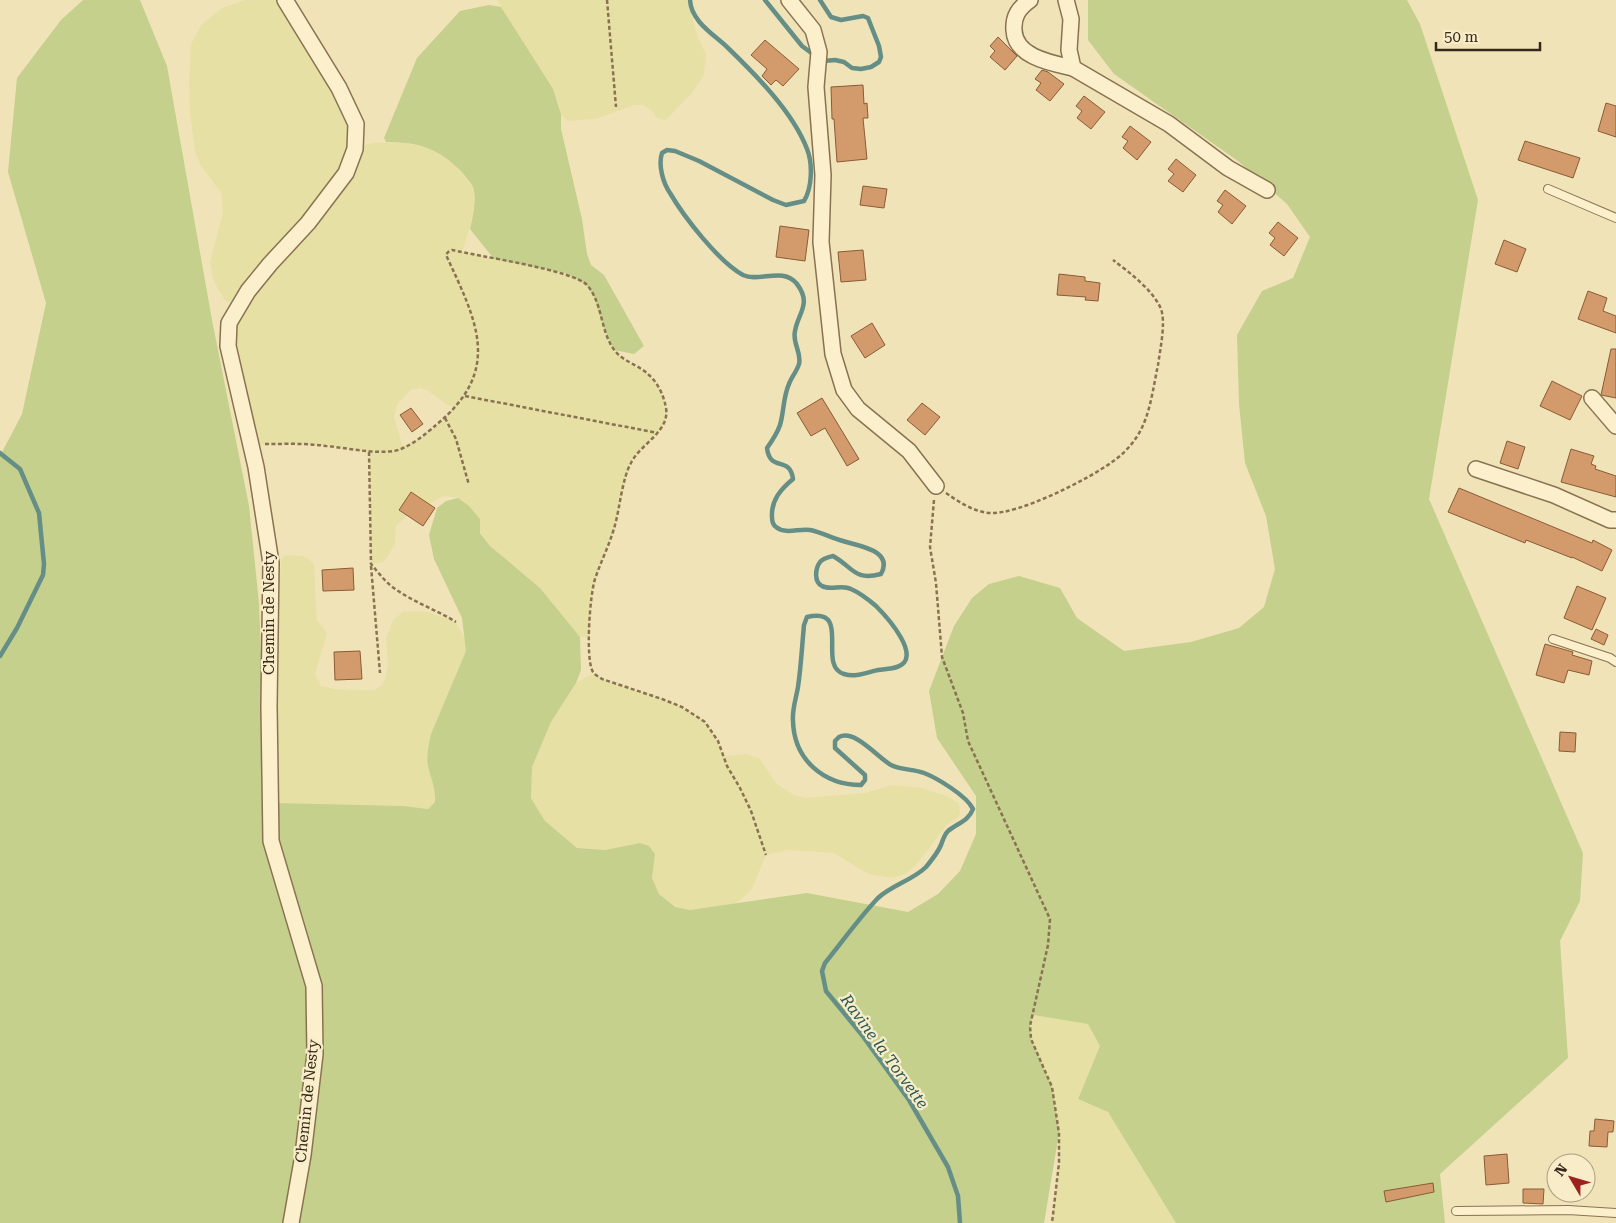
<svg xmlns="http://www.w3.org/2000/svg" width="1616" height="1223" font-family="'Roboto Serif',serif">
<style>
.farmland{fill:#e7e0a5;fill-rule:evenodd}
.green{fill:#c4d08c}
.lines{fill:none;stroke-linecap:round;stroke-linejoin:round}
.stream{stroke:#658e86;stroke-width:4.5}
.building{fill:#d39b6b;stroke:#8a5b36}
.service-casing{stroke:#897252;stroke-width:10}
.minor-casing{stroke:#897252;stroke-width:18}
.path{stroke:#897252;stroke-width:2.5;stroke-dasharray:4 2.5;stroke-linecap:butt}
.service{stroke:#fcf0cc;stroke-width:8}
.minor{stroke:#fcf0cc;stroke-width:15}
.labels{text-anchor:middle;stroke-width:4.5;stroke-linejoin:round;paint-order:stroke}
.street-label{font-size:15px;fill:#362819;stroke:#f8edc8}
.water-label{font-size:16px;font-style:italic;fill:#265757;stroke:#f8edc8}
</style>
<rect width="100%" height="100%" fill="#f1e3b8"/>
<!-- farmland -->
<g class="farmland">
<path d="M245 0H285L355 121V148L372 143 400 142 431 148 450 160 465 175 474 189V207L473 218 462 252 565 273 586 284 594 297 604 328 614 350 626 362 648 374 662 393 667 410 665 423 658 433 635 455 630 465 615 526 595 580 590 599V637H580L540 588 490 546 458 498 444 496 410 513 396 526 395 544 384 562 371 564 369 452 326 445 291 444 251 445 228 346 239 307 226 301 218 290 213 278 210 262 223 212 221 193 201 166 195 152 190 113 189 80 191 44 201 25 222 8ZM420 388 427 390 447 405 454 408 445 418 421 438 403 447 394 417 397 405 405 396 411 390Z"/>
<path d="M497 0H687L698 37 706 54 704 75 692 93 666 120 660 119 656 117 653 112 643 105H634L596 119 567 121 561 114 558 102Z"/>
<path d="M285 555 302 556 309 559 314 565 317 620 327 633 315 674 321 686 334 689 358 690H374L381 686 385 679 388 664 386 639 393 620 403 612 414 611 428 612 456 622 465 639 466 651 431 734 428 765 436 792 435 802 428 809 403 806 277 803 280 576 281 559Z"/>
<path d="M594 673 602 679 662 699 682 707 705 722 718 741 723 756 747 754 760 759 776 783 794 795 805 798 865 793 892 785 922 788 947 796 959 803 960 813 958 817 947 825 917 864 906 874 892 878 868 874 834 853 788 850 766 855 752 889 736 904 690 910 674 907 659 894 652 878 655 854 640 843 605 850 577 848 545 821 531 798 532 767 551 722 576 683Z"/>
<path d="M1032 1015 1088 1024 1100 1046 1078 1098 1108 1112 1176 1223H1052L1059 1163V1133L1052 1087 1031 1039 1030 1026Z"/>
</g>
<!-- green -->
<g class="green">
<path d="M83 0H140L167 66 212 320 249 506 259 603 266 788 277 803 403 806 428 809 435 802C436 789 431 779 428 766 426 755 429 744 431 734L466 651 462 618 434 559 429 535 437 508 446 501 458 498 469 506 480 519V533L490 546 540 588 580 637 581 670 576 683 551 722 532 767 531 798 545 821 577 848 605 850 640 843 649 846 655 854 652 878 659 894 675 907 690 910 807 893 908 912 938 894 960 871 976 834V796L937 738 929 691 954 626 972 598 989 584 1019 576 1060 588 1077 618 1124 651 1191 642 1239 628 1264 607 1275 569 1266 516 1245 463 1239 404 1237 335 1262 291 1293 278 1310 237 1287 204 1238 161 1114 74 1088 40V0H1407L1420 24 1478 200 1429 499 1583 853 1580 901 1560 941 1568 1058 1440 1174 1445 1223H1176L1108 1112 1078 1099 1100 1046 1088 1024 1033 1015 1030 1026 1031 1039 1052 1087 1059 1133 1044 1223H0V456L22 414 46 303 8 172 17 78 61 20Z"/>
<path d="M489 5 501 7 553 89 561 114V129L582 219 587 254 591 265 604 275 644 346 634 354 614 350 604 328 594 297 586 284 565 273 494 259 470 229C473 217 476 202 474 190 473 184 465 176 461 171 438 148 418 142 386 142L384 138 417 58 460 11Z"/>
</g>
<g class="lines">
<!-- stream -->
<g class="stream">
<path d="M690 0C691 21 713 34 727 47 755 74 793 112 807 149 813 164 812 188 804 201L786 205 773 200 699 161 675 151 667 150 662 153C658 165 663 183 670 193 684 217 719 262 743 275 759 283 783 266 797 284 812 304 798 313 795 331 792 343 802 353 799 364 797 371 791 378 789 384 783 397 784 412 780 425 777 434 772 441 767 448 770 473 790 455 793 479 781 489 771 500 772 517 772 521 773 525 776 527 786 535 799 528 810 530 821 532 832 538 843 541 858 546 894 550 881 574 854 581 854 568 833 556 829 557 823 558 820 562 815 569 814 582 822 586 830 591 842 584 851 589 860 593 869 600 876 606 887 617 924 658 897 667 891 669 884 669 878 670 867 672 856 678 844 674 816 666 853 606 807 617L804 625C802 646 801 667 798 687 796 699 792 709 793 721 794 760 824 785 861 785L865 780V775L835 748V741L839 737C855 729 877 757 891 765 901 770 913 769 924 773 937 778 967 796 973 809 968 822 957 823 948 831 944 835 943 840 941 845 938 852 931 861 926 867 913 880 892 885 878 898 859 918 842 942 825 963L822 971 826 991 862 1035 909 1100 948 1167 958 1196 960 1223"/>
<path d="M765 0 802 46 814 55 824 61 835 60 844 62 852 68 861 69 871 67 879 62 881 57 879 46 868 18 863 16 841 20 831 17 820 0"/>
<path d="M0 453 20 469 39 513 44 564 43 575 17 628 0 656"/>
</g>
</g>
<!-- building -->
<g class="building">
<path d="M998 37 1017 56 1005 70 990 57 995 51 990 46Z"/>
<path d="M765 40 799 69 783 86 776 80 771 85 762 76 767 69 751 55Z"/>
<path d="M1042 70 1048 72 1064 84 1050 101 1036 90 1041 83 1035 79Z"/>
<path d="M863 85 864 104 867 103 868 118H863L867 159 837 162 834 119H832L831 87Z"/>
<path d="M1084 96 1105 112 1091 129 1077 118 1082 111 1076 106Z"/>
<path d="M1606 103 1616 106V137L1598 131Z"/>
<path d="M1130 126 1151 142 1137 160 1123 148 1128 141 1122 137Z"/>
<path d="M1525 141 1580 158 1573 178 1518 160Z"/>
<path d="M1176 159 1196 175 1183 192 1168 181 1174 174 1168 169Z"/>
<path d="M863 186 887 189 884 208 860 205Z"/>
<path d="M1225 190 1246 206 1232 224 1218 212 1223 205 1217 201Z"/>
<path d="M1278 222 1298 238 1284 256 1270 245 1275 238 1269 233Z"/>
<path d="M780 226 809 230 805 261 776 257Z"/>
<path d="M1504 240 1526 249 1517 272 1495 264Z"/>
<path d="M863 250 866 280 841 282 838 252Z"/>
<path d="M1059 274 1085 277V281L1100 283 1098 301 1085 300 1086 297 1057 295Z"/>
<path d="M1588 291 1607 298 1603 311 1616 316V333L1578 319Z"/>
<path d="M872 323 885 345 865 358 851 336Z"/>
<path d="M1611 349H1616V398L1601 395Z"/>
<path d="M1552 381 1582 396 1570 420 1540 406Z"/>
<path d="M822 398 859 459 847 466 825 428 811 436 797 413Z"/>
<path d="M922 403 940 417 925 435 907 420Z"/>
<path d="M411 408 423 424 412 432 400 415Z"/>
<path d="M1507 441 1525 447 1518 469 1500 463Z"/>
<path d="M1571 449 1594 456 1591 464 1596 466 1595 469 1616 476V497L1561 482Z"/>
<path d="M1459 488 1592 543 1593 540 1612 550 1602 571 1572 557V558L1526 540 1525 543 1448 512Z"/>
<path d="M411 492 435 508 423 526 399 510Z"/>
<path d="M353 568 354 590 323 591 322 570Z"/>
<path d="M1577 586 1606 598 1592 630 1564 618Z"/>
<path d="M1596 629 1608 635 1604 645 1591 639Z"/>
<path d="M1545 644 1573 652 1572 655 1592 661 1589 675 1568 670 1564 683 1536 675Z"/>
<path d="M360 651 362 679 335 680 334 652Z"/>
<path d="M1560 732 1576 733 1575 752 1559 751Z"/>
<path d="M1595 1119 1614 1121 1613 1132H1608L1607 1147 1589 1146 1590 1131H1594Z"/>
<path d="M1507 1154 1509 1183 1486 1185 1484 1156Z"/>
<path d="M1433 1183 1434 1192 1386 1202 1384 1191Z"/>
<path d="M1523 1189H1544L1543 1204 1523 1203Z"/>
</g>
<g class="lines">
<defs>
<g id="service">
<path d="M1548 189 1616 218"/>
<path d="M1553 639 1610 658 1616 662"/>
<path d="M1456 1211 1568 1210 1616 1213"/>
</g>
<g id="minor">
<path d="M285 0 339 88 356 124 355 149 346 173 308 223 270 264 248 291 229 323 228 346 256 467 271 563 269 706 271 841 314 986 315 1054 303 1155 291 1223"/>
<path d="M789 0 813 30 819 52 816 87 823 175 821 242 833 354 844 390 858 409 909 451 936 486"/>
<path d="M1030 0C1019 8 1013 16 1014 30 1015 57 1051 63 1073 68"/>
<path d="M1066 0 1071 19 1069 50 1073 68 1169 124 1228 168 1267 190"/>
<path d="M1592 398 1616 426"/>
<path d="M1476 469 1554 495 1610 520H1616"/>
</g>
</defs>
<!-- service casing -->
<use href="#service" class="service-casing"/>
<!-- minor casing -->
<use href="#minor" class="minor-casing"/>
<!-- path -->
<g class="path">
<path d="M607 0 616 107"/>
<path d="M465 396 658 433"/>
<path d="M445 418 456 439 469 485"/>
<path d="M265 444C285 444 306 443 326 446 349 448 371 454 394 451 407 449 426 434 436 425 503 370 477 322 446 255L448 252 452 250C477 256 573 270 587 285 603 303 600 332 615 351 624 362 639 365 649 375 658 383 664 396 666 408 670 432 640 444 631 463 622 479 620 507 615 525 610 544 601 561 595 579 590 594 585 659 593 672 595 675 599 677 602 679L662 699 682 707 705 722 718 741 727 766 740 788 751 811 766 855"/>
<path d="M369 452 371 564C377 571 383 579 390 585 410 601 435 609 456 622"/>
<path d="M946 493C959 502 974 512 990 513 1018 515 1089 479 1112 462 1121 456 1130 447 1136 438 1150 418 1153 388 1158 365 1160 350 1166 323 1161 309 1153 290 1129 272 1113 260"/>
<path d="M934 500 930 547 936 583 942 657 963 713 968 741 1050 919 1048 945 1030 1026 1031 1039 1052 1087 1059 1133V1163L1052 1223"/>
<path d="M371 566 380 673"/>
</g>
<!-- service -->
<use href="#service" class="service"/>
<!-- minor -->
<use href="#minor" class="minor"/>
</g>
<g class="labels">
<!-- street labels -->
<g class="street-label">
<text transform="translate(269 613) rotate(-90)" y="5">Chemin de Nesty</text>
<text transform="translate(307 1101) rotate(-84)" y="5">Chemin de Nesty</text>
</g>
<!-- water labels -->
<g class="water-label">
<text transform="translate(885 1051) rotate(54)" y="6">Ravine la Torvette</text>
</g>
</g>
<!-- north arrow -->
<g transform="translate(1571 1178) rotate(308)"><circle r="24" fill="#f8edc8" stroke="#aa9e82"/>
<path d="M0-4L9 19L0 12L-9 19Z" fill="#9c231d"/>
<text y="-8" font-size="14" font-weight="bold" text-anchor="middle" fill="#362819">N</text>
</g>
<!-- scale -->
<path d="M1436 42v8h104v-8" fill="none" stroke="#362819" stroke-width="2.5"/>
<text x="1444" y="42" font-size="15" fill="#362819" stroke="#f8edc8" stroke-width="4" paint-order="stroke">50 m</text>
</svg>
